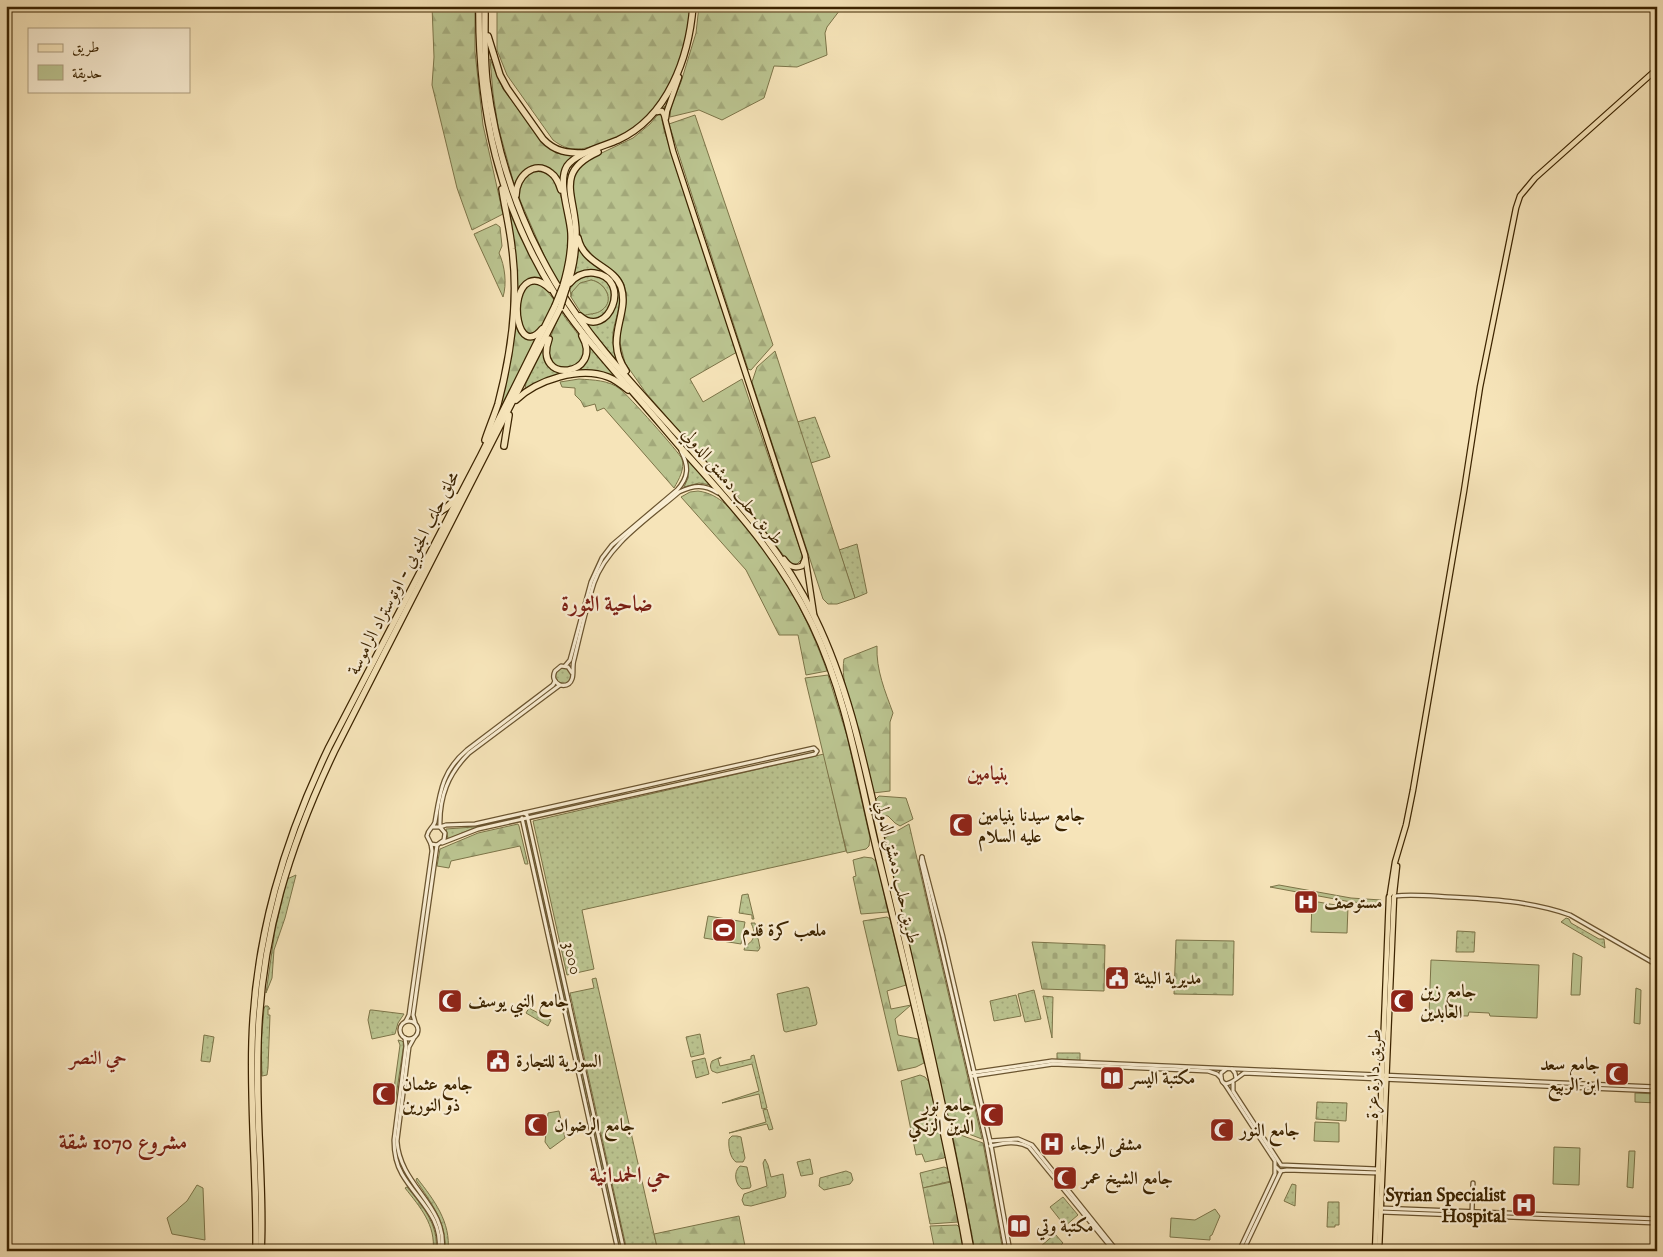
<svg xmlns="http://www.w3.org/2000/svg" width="1663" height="1257" font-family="'IM FELL English',Amiri,serif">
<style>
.grass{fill:url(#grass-dots);stroke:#7c7448}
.forest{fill:url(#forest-firs);stroke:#7c7448}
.cemetery{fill:url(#cemetery-stones);stroke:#7c7448}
.park{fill:#bbc490;stroke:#7c7448}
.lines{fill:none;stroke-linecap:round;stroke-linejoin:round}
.minor-casing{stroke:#6a542f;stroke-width:5.5}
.major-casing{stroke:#3c2401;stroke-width:7}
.highway-casing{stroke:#3c2401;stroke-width:8}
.minor{stroke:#f9edd2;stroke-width:3}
.major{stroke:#f6e4b9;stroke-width:4.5}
.highway{stroke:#f6e4b9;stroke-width:5.5}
.highway-bridge-casing{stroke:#3c2401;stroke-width:8;stroke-linecap:butt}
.highway-bridge{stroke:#f6e4b9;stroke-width:5.5}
.labels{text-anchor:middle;stroke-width:4.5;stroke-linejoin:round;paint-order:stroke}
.street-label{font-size:18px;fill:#3c2401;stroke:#f9edd2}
.poi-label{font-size:18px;font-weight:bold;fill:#3c2401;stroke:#f9edd2;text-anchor:start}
.neighbourhood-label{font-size:19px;font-weight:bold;fill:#7a1f14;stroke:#f9edd2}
.quarter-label{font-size:20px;font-weight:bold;fill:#7a1f14;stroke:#f9edd2}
.district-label{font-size:22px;font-weight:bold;fill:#7a1f14;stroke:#f9edd2}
</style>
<defs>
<pattern id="grass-dots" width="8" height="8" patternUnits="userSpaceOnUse" patternTransform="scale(1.25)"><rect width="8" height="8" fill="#bbc490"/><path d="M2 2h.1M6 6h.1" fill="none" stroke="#a2a87a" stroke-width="1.8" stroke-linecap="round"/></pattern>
<pattern id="forest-firs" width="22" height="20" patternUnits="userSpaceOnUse" patternTransform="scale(1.25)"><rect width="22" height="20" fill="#bbc490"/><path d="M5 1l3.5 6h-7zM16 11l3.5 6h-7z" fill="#a2a87a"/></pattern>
<pattern id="cemetery-stones" width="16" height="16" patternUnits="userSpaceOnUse" patternTransform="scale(1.25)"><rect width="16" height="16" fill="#bbc490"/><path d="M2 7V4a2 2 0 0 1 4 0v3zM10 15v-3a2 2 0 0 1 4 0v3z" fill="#a2a87a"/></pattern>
</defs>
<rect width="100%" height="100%" fill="#f6e4b9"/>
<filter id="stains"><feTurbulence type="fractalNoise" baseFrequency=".004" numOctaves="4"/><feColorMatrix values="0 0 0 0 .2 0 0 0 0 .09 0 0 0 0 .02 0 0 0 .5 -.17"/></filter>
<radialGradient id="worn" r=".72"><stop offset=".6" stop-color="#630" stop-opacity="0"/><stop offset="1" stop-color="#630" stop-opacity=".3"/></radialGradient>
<!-- grass -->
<g class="grass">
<path d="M578 248C583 254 587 260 594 265 602 270 613 274 617 284 625 299 615 317 613 333 612 344 615 353 619 363L586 324C608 325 615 314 617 293L607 275 582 272 574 275Z"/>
<path d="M591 275C614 279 613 291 609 310 600 317 594 322 583 316L588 313 593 314 608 295C604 286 600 282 591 280L572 292 571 297 570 289 577 279Z"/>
<path d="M589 346 621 383 583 372 525 389 526 383 544 347 545 358 550 367C556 368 564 372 570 372 584 372 588 357 589 346Z"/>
<path d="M815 417 830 457 811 463 797 422Z"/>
<path d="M688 460 711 485 699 483 684 487 688 478Z"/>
<path d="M857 544 867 593 855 598 839 550Z"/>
<circle cx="563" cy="676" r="8"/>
<path d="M824 754 846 851 582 910 594 969 567 975 533 821Z"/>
<path d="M499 821H505L474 828 448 839 446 829 474 827Z"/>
<path d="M526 821 551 927 549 928 525 822Z"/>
<path d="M296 875 285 918 274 950 272 978 266 993 275 930 287 879Z"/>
<path d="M748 894 754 919H752V915L739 913 742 895Z"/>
<path d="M1566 918 1569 919 1571 923 1599 939H1604L1605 948 1561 922Z"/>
<path d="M751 923H755L760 948 758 951 744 950 745 946C755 941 756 933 751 923Z"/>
<path d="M1457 931 1475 932 1474 952H1456Z"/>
<path d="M551 934 588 1097 586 1098 550 935Z"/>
<path d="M596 978 654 1234 658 1251H627L570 993 594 988 592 979Z"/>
<path d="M807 987 809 988 817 1023 816 1025 786 1032 784 1031 777 994Z"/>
<path d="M1034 990 1041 1019 1025 1022 1018 994Z"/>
<path d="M1016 995 1021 1016 994 1021 990 1001Z"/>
<path d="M1043 996 1053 997 1052 1038Z"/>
<path d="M265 1006H268L270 1009H268V1015H270L268 1068 267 1075 262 1076 261 1043 264 1009Z"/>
<path d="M529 1008 551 1020 548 1026 526 1013Z"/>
<path d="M370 1010H372L404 1014 398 1023 395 1034 372 1039 368 1020Z"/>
<path d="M700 1034 704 1054 691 1057 686 1037Z"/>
<path d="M204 1035 214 1037 210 1062 201 1061Z"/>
<path d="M1057 1053H1080V1061L1057 1060Z"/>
<path d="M754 1055 767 1108 762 1109 759 1094 722 1103 759 1091 752 1064 717 1073 712 1071C710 1067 710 1065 712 1061L721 1057V1058L718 1059 720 1066 751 1059V1056Z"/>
<path d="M705 1058 709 1074 696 1078 692 1061Z"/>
<path d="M1317 1102 1347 1103 1346 1121 1316 1119Z"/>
<path d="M587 1103H589L622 1251H620Z"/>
<path d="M767 1109 773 1129 769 1130 767 1124 729 1133 766 1122 763 1110Z"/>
<path d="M732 1136H737L741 1137 745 1158 743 1162H736C730 1158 728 1146 729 1139Z"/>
<path d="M765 1159 768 1165 771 1177 783 1174 786 1193 785 1197 751 1206 744 1205 742 1200 744 1194 767 1186 763 1163Z"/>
<path d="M810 1159 813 1174 801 1176 797 1162Z"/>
<path d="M740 1166 747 1167 751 1186 750 1188 742 1189C735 1184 733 1172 740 1166Z"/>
<path d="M944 1167 949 1169 951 1181 923 1188 920 1173Z"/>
<path d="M846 1171 851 1173 853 1180 850 1184 824 1190 819 1186 820 1178Z"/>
<path d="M417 1178C434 1200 451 1222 448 1251H445C447 1222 431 1203 416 1180Z"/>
<path d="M1292 1184 1296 1185 1295 1206 1284 1201Z"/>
<path d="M1063 1197 1078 1215 1065 1226 1050 1207Z"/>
<path d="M1328 1202H1339V1225H1335V1227H1327Z"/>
<path d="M1055 1234 1063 1243 1055 1251H1045L1041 1246Z"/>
</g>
<!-- forest -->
<g class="forest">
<path d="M432 6H475V52L483 125 503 214 472 230 457 188 432 85 434 57Z"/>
<path d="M497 6H691C690 19 689 32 686 44 681 70 656 113 635 128 624 136 611 140 600 144 581 150 570 153 553 140L507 75 497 50Z"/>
<path d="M699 6H843L827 27 825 33 827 55 797 67 774 66 764 98 722 120 699 110 670 117 671 106 681 82 696 33Z"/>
<path d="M490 59 503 89 541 140 556 153 575 156 565 163 561 183 552 170C532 164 525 167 514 184L498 126 493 93Z"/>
<path d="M665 106 662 120 664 130 737 352 690 379 703 402 742 379 802 555V559L797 564H790L757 520 646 393 625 363 620 343V334L626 303V293L624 284 619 276 596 259 583 244 579 230 572 182 575 171 585 161 633 138 650 124Z"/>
<path d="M695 115 773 345 751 370 748 369 669 124Z"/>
<path d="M534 171C553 170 554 179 560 194 571 224 570 255 560 285L547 262 520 200C517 187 521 176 534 171Z"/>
<path d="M510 212 530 255 544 281 526 282C520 299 502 342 536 339L492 425 514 336 517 281 516 259Z"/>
<path d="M496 224 500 227 502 246 499 253C505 266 507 284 503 297L474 234Z"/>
<path d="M591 280C604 282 616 300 602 310 596 315 589 313 583 316L571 297 572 292 580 283Z"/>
<path d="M537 282 544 287 555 301C549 313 541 338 525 333 519 314 517 304 526 286Z"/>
<path d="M561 311C572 331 597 345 575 368L557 367C540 350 554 331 561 311Z"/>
<path d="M775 351 855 598 837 604H828L823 599 752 382 757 367Z"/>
<path d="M579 379C593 380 609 380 620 389 627 394 680 453 682 459 685 469 679 479 674 488L604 408 597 411 595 404 584 407 581 401 575 395V388L562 387 560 382Z"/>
<path d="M698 491C721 494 732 511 746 527 782 570 808 618 827 671L806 675 798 635H779L746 570 681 497 690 492Z"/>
<path d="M877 646C876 670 885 691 893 713L890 722V791L873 793C868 772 864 752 859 731 853 709 840 683 844 659Z"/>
<path d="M828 675 847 736 870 838 869 846 866 849 847 853 805 678Z"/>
<path d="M879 796 906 798 913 819 900 826 895 823 888 816 878 815 874 801Z"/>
<path d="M518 824 519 826 528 864H525L520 846 451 861 449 868 437 866 440 849 478 833Z"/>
<path d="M909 824 982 1139 950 1127 883 839Z"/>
<path d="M864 857 872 858 877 862 888 912 861 914 853 877 856 876 853 860Z"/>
<path d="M1279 885 1351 898 1381 900 1380 904 1351 902 1270 887Z"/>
<path d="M887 917 890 919 906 985 887 991 891 1009 911 1005 895 1019 898 1035 918 1039 924 1063 916 1067 898 1071 863 921Z"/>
<path d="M398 1040 402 1041 404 1043 395 1103H392L400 1045Z"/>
<path d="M920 1075 925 1077 929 1082 946 1156 944 1158 925 1162 922 1154 916 1155 901 1081Z"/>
<path d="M952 1132 983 1143 1003 1251H975Z"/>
<path d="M951 1182 959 1217 958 1222 930 1224 923 1188Z"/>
<path d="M407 1187C422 1206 439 1224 436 1251H433C436 1225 420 1207 405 1188Z"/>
<path d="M739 1216 746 1251H658L654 1234Z"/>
<path d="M957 1225 960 1228 963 1251H935L930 1226Z"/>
</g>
<!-- cemetery -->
<g class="cemetery">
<path d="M1176 940 1234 941 1233 995 1174 994Z"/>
<path d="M1032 942 1105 945 1104 991 1042 989Z"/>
</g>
<!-- park -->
<g class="park">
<path d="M1312 901 1348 907 1347 933 1311 932Z"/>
<path d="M708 916 745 922 741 944 704 938Z"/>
<path d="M1573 953 1582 957 1580 995H1571Z"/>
<path d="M1431 960 1539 965 1537 1018 1490 1016 1489 1013 1469 1012 1468 1016 1429 1015Z"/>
<path d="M1636 988 1641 990 1640 1024 1634 1023Z"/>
<path d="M1635 1093 1657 1094V1103L1635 1102Z"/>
<path d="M559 1111 565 1138 550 1149 545 1142 548 1113Z"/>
<path d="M1315 1122 1339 1123V1142L1314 1141Z"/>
<path d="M1554 1147 1580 1148 1579 1185 1553 1184Z"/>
<path d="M1629 1151H1635L1633 1188 1627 1187Z"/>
<path d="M197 1185 203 1188 205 1240 172 1234 167 1218 187 1201Z"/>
<path d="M1215 1209 1220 1216 1212 1235 1210 1236V1240L1170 1237 1171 1218 1195 1220Z"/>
</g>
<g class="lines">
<defs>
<g id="minor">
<path d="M565 666 570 660 591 582 602 558 612 545 677 490C689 477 689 466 681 451"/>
<path d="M572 673 568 667 561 666 555 671C552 677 554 682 560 685 565 686 570 685 572 679 574 674 572 666 574 660 580 635 586 608 594 583 607 545 649 518 679 492 694 485 704 484 718 493"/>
<path d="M524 813 527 815 624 1251"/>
<path d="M522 818 618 1251"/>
<path d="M434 827H440L445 833 444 840 437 845 431 844 427 836C428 829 433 828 435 822 440 792 442 771 467 750L553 685 555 681"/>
<path d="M442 843 478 829 815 754 817 751 814 748 475 824 446 825 440 827C439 797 448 774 469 753L560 685"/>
<path d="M922 857 943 937 991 1145 1010 1251"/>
<path d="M922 857 921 862 986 1142 1006 1251"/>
<path d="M1395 896C1412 894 1431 896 1449 897 1489 899 1531 901 1570 915L1657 965"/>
<circle cx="409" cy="1030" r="9"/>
<path d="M406 1021 409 1015 432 851 431 844"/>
<path d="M415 1022 413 1015 437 845"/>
<path d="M405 1038 406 1046 394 1140C394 1153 396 1164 402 1174 417 1200 443 1217 439 1251"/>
<path d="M414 1038 409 1047 397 1141C400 1187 448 1205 442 1251"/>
<path d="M1226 1069 1221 1073C1220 1095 1238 1077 1244 1073L1657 1091"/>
<path d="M1232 1069 1235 1073 1236 1078"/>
<path d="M970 1073 1052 1061 1657 1087"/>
<path d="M973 1076 1053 1064 1208 1071 1217 1074 1221 1078"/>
<path d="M1224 1083 1275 1161V1174L1239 1251"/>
<path d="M1233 1083V1091L1281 1165 1378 1169"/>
<path d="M990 1141 1018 1139 1032 1145 1117 1251"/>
<path d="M990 1146C1004 1143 1016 1140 1029 1147L1114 1251"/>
<path d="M1276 1167 1280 1171 1287 1170 1379 1173"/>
<path d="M1380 1208 1657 1219"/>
<path d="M1381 1212 1657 1223"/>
<path d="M1472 1212 1473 1183"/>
<path d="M1243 1251 1281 1171"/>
</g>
<g id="major">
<path d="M657 112 662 111 664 115 673 151 805 555 814 614"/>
<path d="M666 118 667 111 679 77"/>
<path d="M784 559C789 566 793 569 802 566L805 559"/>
<path d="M1394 893 1397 866"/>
<path d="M1390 894 1395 862 1406 825 1413 790 1464 491 1480 387 1516 208 1520 196 1535 178 1657 69"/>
<path d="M1375 1251 1389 897"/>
<path d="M1379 1251 1394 897"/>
</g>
<g id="highway">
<path d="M479 6C478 111 499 205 555 294 574 325 599 353 623 381 643 403 662 426 681 448 733 506 778 554 812 624 847 697 859 777 878 855 910 986 943 1118 967 1251"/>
<path d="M485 6C485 31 484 57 487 82 496 152 519 221 555 282 591 343 643 395 689 447 738 502 783 551 815 618 853 696 868 784 888 868 918 995 948 1122 971 1251"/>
<path d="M488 36 500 75 507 88 543 139C555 152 568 153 584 153"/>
<path d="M516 195C516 177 534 159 551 173 557 177 559 184 561 190"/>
<path d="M578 238C584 265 614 266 621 287 630 315 603 338 626 371"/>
<path d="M570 283C576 276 584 272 594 273 634 278 608 341 580 316"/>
<path d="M563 286C568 269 572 252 571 233 570 214 557 182 567 166 576 153 604 146 618 140 668 117 689 57 693 6"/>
<path d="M566 289C573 271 576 252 576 232 575 195 554 172 598 152"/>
<path d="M542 329C518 359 507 293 529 282 537 278 544 283 550 289"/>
<path d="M549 339C532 386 605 376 582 336"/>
<path d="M516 400C537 380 580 366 608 377 616 380 622 385 628 390"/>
<path d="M485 440C489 428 494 416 498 404 511 354 519 301 512 249 510 229 505 209 502 189"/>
<path d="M504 446 509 415"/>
<path d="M435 515 446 508 457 497"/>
<path d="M256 1251C257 1181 250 1112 252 1042 255 937 284 841 329 747L481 455 555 306"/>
<path d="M261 1251C263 1219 261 1188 260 1156 258 1118 257 1080 258 1042 261 936 289 847 334 752L560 308"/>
</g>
</defs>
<!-- minor casing -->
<use href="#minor" class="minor-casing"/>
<!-- major casing -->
<use href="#major" class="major-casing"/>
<!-- highway casing -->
<use href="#highway" class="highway-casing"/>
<!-- minor -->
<use href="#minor" class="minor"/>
<!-- major -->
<use href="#major" class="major"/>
<!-- highway -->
<use href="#highway" class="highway"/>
<defs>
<g id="highway-bridge">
<path d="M555 306 563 286"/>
<path d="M560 308 566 289"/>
</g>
</defs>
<!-- highway-bridge casing -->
<use href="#highway-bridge" class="highway-bridge-casing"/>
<!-- highway-bridge -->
<use href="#highway-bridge" class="highway-bridge"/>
</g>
<!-- icons -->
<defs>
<symbol id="mosque-square" viewBox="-11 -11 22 22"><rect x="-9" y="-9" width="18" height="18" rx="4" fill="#8f2418" stroke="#f9edd2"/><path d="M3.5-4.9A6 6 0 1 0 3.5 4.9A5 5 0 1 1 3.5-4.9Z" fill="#fff"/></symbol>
<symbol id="hospital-square" viewBox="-11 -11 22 22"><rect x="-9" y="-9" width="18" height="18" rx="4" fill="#8f2418" stroke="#f9edd2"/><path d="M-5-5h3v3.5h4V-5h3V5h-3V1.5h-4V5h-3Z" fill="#fff"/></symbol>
<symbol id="stadium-square" viewBox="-11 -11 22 22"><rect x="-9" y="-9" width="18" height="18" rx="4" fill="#8f2418" stroke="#f9edd2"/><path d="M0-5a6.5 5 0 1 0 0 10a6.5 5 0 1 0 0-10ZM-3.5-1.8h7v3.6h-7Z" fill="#fff"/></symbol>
<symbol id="civic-square" viewBox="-11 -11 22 22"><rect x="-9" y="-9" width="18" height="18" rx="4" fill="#8f2418" stroke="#f9edd2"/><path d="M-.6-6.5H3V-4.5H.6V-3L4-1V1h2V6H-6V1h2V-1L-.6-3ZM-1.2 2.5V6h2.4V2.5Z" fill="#fff"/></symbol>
<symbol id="library-square" viewBox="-11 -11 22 22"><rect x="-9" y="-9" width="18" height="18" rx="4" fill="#8f2418" stroke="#f9edd2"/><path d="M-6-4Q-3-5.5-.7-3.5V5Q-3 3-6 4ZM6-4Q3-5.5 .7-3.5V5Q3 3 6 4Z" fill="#fff"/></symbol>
</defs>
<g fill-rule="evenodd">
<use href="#mosque-square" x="947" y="811" width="28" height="28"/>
<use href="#hospital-square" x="1292" y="888" width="28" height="28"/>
<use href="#stadium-square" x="710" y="916" width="28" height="28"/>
<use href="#civic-square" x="1103" y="964" width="28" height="28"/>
<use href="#mosque-square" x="436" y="987" width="28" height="28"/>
<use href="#mosque-square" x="1388" y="987" width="28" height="28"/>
<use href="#civic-square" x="484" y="1047" width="28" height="28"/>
<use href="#mosque-square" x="1603" y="1060" width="28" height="28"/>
<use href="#library-square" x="1098" y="1064" width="28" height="28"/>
<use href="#mosque-square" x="370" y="1080" width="28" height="28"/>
<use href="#mosque-square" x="978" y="1101" width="28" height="28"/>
<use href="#mosque-square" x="522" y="1111" width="28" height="28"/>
<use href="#mosque-square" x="1208" y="1116" width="28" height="28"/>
<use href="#hospital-square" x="1038" y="1130" width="28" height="28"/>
<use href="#mosque-square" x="1051" y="1164" width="28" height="28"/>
<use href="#hospital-square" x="1510" y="1191" width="28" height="28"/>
<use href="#library-square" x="1005" y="1212" width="28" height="28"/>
</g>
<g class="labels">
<!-- street labels -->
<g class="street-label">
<text transform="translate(733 486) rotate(50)" y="6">طريق حلب دمشق الدولي</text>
<text transform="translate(403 573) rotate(-63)" y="6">محلق حلب الجنوبي - اوتوستراد الراموسة</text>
<text transform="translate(898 872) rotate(77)" y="6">طريق حلب دمشق الدولي</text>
<text transform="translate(573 958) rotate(77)" y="6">3000</text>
<text transform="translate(1373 1074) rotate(-88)" y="6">طريق دارة عزة</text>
</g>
<!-- poi labels -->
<g class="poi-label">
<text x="978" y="821">جامع سيدنا بنيامين<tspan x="978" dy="21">عليه السلام</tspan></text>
<text x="1324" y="908">مستوصف</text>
<text x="742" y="936">ملعب كرة قدم</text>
<text x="1134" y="984">مديرية البيئة</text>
<text x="1420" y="997">جامع زين<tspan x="1420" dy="21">العابدين</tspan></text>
<text x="468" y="1007">جامع النبي يوسف</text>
<text x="516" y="1067">السورية للتجارة</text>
<text x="1600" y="1070" text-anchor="end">جامع سعد<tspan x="1600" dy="21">ابن الربيع</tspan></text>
<text x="1130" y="1084">مكتبة اليسر</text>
<text x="402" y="1090">جامع عثمان<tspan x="402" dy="21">ذو النورين</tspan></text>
<text x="974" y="1111" text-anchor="end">جامع نور<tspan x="974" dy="21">الدين الزنكي</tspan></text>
<text x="554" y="1131">جامع الرضوان</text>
<text x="1240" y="1136">جامع النور</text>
<text x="1070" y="1150">مشفى الرجاء</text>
<text x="1082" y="1184">جامع الشيخ عمر</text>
<text x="1506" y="1201" text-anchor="end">Syrian Specialist<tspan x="1506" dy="21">Hospital</tspan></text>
<text x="1036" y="1232">مكتبة وتي</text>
</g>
<!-- neighbourhood labels -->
<g class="neighbourhood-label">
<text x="98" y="1064">حي النصر</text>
</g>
<!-- quarter labels -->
<g class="quarter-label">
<text x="988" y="780">بنيامين</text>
</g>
<!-- district labels -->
<g class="district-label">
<text x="607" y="611">ضاحية الثورة</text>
<text x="123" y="1149">مشروع 1070 شقة</text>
<text x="630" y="1182">حي الحمدانية</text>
</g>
</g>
<!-- margin -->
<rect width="1663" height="1257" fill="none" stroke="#f6e4b9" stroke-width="25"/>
<rect x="8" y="8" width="1648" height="1242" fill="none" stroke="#3c2401" stroke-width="2.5"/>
<rect x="12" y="12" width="1638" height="1232" fill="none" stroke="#3c2401"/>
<!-- legend -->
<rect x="28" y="28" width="162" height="65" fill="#f9edd2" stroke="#ad9d7e"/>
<rect x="38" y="44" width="25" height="8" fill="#f6e4b9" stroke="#ad9d7e"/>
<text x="72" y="52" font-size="15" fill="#3c2401">طريق</text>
<rect x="38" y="65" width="25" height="15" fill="#bbc490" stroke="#ad9d7e"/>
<text x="72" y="78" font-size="15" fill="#3c2401">حديقة</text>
<rect width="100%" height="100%" filter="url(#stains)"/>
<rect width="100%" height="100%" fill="url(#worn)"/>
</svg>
